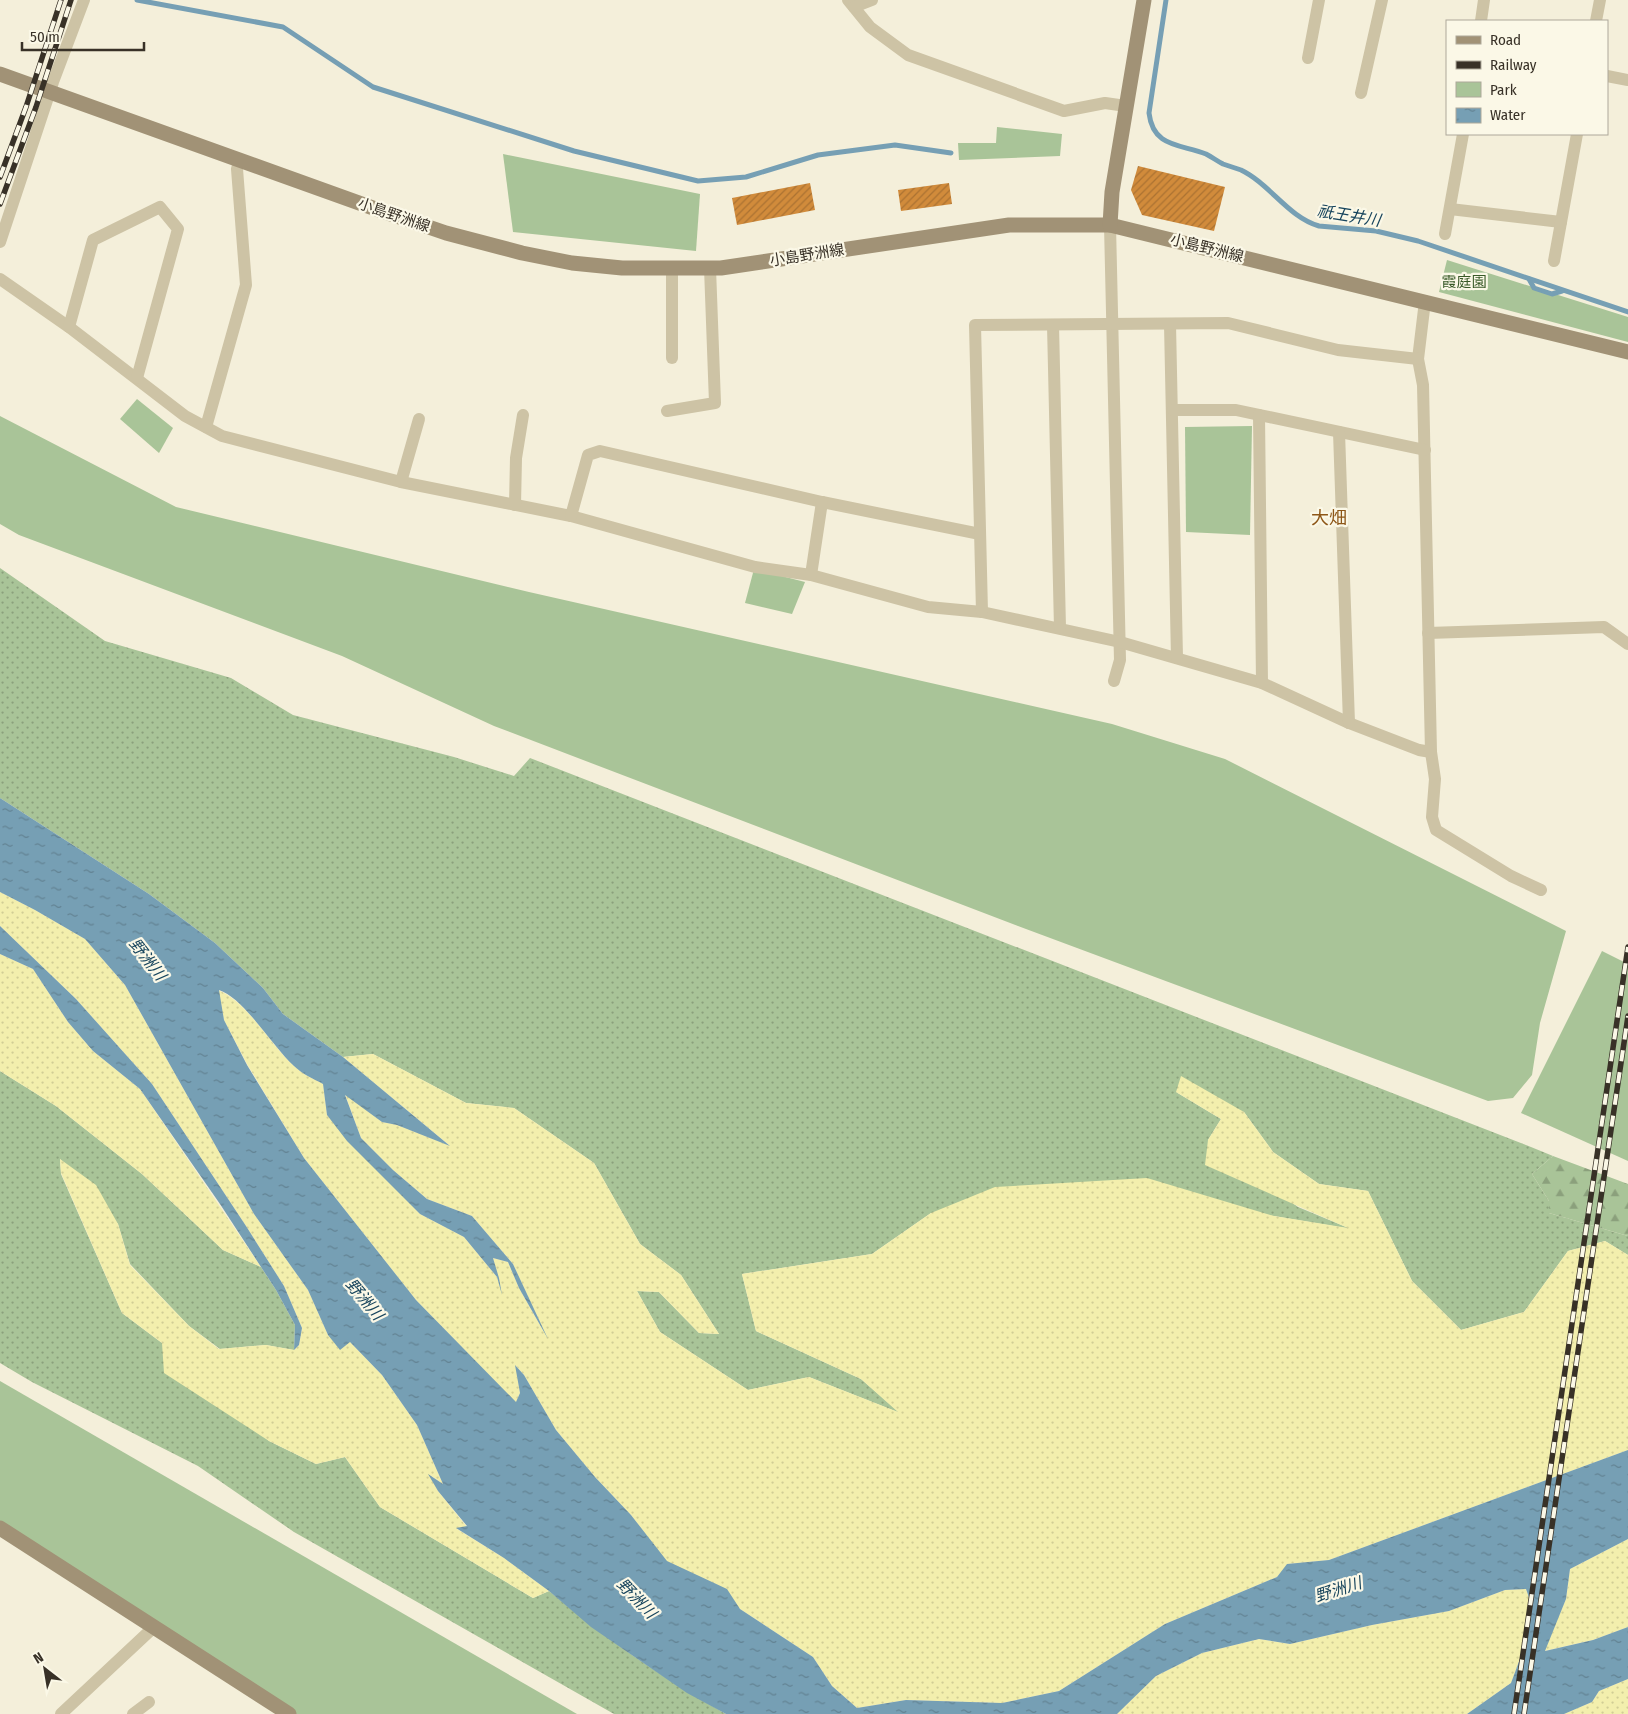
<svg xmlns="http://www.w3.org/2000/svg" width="1628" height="1714" font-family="'Fira Sans Condensed','Noto Sans JP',sans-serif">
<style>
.grass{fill:url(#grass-dots)}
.forest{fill:url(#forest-firs)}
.sand{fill:url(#sand-dots)}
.green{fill:#a9c498}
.water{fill:url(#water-ripples)}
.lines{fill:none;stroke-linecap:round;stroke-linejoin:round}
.stream{stroke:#769fb4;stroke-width:5}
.building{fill:url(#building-hatch)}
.street{stroke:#cdc3a5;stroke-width:12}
.secondary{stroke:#a19276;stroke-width:15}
.rail-casing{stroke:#383127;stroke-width:5.5}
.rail{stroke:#fbf8e7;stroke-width:4;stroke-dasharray:11;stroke-linecap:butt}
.labels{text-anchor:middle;stroke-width:4.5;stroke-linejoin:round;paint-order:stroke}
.street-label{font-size:15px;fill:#383127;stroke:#fbf8e7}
.park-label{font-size:15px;fill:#395928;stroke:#fbf8e7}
.water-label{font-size:16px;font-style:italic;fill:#18455d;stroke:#fbf8e7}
.quarter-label{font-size:18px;fill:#8e5718;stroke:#fbf8e7}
</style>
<defs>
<pattern id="grass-dots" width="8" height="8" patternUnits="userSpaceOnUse" patternTransform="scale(1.25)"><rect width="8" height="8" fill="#a9c498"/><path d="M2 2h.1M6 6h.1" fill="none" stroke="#8ba07c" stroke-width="1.8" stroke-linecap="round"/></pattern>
<pattern id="forest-firs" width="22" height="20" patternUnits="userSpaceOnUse" patternTransform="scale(1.25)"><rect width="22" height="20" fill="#a9c498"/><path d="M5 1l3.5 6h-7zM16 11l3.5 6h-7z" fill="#8ba07c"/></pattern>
<pattern id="sand-dots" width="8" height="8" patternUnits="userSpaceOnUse" patternTransform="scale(1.25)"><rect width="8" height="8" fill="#f3efad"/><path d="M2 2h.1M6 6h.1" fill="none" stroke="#d1cd95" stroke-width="1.8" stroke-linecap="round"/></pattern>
<pattern id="water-ripples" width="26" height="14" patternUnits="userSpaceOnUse" patternTransform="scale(1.25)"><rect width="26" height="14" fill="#769fb4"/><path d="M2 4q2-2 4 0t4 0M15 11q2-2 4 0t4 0" fill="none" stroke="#628292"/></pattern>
<pattern id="building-hatch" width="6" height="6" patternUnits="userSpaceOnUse" patternTransform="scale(1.25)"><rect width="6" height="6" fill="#d18b3b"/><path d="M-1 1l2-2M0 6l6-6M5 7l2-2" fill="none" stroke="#ab7232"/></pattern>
</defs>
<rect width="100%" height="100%" fill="#f4efda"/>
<!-- grass -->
<g class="grass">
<path d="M0 568 105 641 231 678 293 715 454 757 514 776 530 758 1531 1147 1553 1156 1532 1174 1549 1201V1213L1628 1236V1255L1605 1241 1568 1251 1524 1312 1461 1330 1412 1281 1368 1191 1319 1184 1273 1152 1244 1112 1176 1092 1221 1119 1208 1140 1298 1207 1351 1229 1274 1216 931 1213 872 1254 742 1274 756 1331 861 1379 900 1413 809 1377 748 1390 660 1332 637 1291 659 1292 699 1333 719 1334 681 1275 640 1244 594 1163 514 1108 466 1103 373 1054 343 1057 283 1014 263 988 215 943 149 894 0 798Z"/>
<path d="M0 1071 56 1106 142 1174 223 1250 261 1267 276 1290 295 1325 294 1350 266 1345 220 1349 189 1326 130 1264 118 1224 60 1159 61 1174 122 1313 162 1343 269 1441 316 1464 345 1457 380 1507 533 1598 549 1591C604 1637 663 1679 726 1714H614L294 1532 198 1466 32 1382 0 1363Z"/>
</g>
<!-- forest -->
<path class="forest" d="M1553 1156 1628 1184V1236L1549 1213V1201L1532 1174Z"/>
<!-- sand -->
<g class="sand">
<path d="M0 892 35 910 85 939 125 985 254 1214 308 1290 328 1335 350 1342 382 1375 417 1425 443 1484 430 1475 438 1491 467 1527 457 1529 504 1558 549 1591 533 1598 380 1507 345 1457 316 1464 269 1441 164 1373 162 1343 122 1313 61 1173 60 1159 96 1185 118 1224 130 1265 189 1326 219 1349 266 1345 294 1350 299 1345 302 1328 284 1286 246 1226 152 1084 76 999 0 926Z"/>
<path d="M0 954 33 969 68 1022 93 1051 140 1089 261 1267 223 1250 142 1174 56 1106 0 1071Z"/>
<path d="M218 990C248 1002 270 1045 294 1066 302 1074 314 1079 323 1084L327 1115 420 1214 464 1237 497 1277 501 1290 493 1258 508 1262 519 1288 544 1332 513 1264 472 1216 427 1199 393 1170 361 1138 345 1094 382 1122 397 1125 449 1145 343 1057 373 1054 466 1103 514 1108 594 1163 640 1244 681 1275 719 1334 699 1333 659 1292 637 1291 660 1332 748 1390 809 1377 898 1412 861 1379 756 1331 742 1274 872 1254 931 1213 995 1187 1147 1178 1274 1216 1348 1228 1205 1165 1208 1140 1221 1119 1176 1092 1181 1076 1244 1112 1273 1152 1319 1184 1368 1191 1412 1281 1461 1330 1524 1312 1568 1251 1605 1241 1628 1255V1450L1329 1560 1288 1564 1277 1577 1165 1624 1059 1691 1002 1703 906 1700 857 1708 832 1686 813 1657 740 1609 726 1589 667 1562 631 1515 595 1477 556 1430 524 1375 516 1366 520 1393 516 1403 416 1300 304 1158 247 1064 224 1020Z"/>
<path d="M1628 1539V1627L1593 1640 1544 1651 1566 1599 1570 1569Z"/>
<path d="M1526 1589 1532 1606 1524 1648 1511 1683 1467 1714H1117L1156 1676 1202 1653 1259 1639 1290 1644 1372 1625 1449 1611 1505 1590Z"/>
<path d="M1628 1679V1714H1564L1592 1702 1599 1691Z"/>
</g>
<!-- green -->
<g class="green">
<path d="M997 127 1062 134 1060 156 959 160 958 143H996Z"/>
<path d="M503 154 700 194 696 251 513 232Z"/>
<path d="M1447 260 1628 317V342L1439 292Z"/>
<path d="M137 399 173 428 159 453 120 419Z"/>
<path d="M0 416 176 507 529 592 1112 724 1225 759 1566 931 1540 1023 1532 1075 1513 1098 1488 1101 1026 929 494 726 342 656 19 535 0 524Z"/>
<path d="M1252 426 1250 535 1186 532 1185 427Z"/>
<path d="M754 569 805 582 792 614 745 603Z"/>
<path d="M1602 951 1628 964V1161L1521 1113Z"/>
<path d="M0 1381 577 1714H296L0 1527Z"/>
</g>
<!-- water -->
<g class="water">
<path d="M0 798 149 894 215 943 263 988 283 1014 343 1057 450 1146 397 1125 382 1122 345 1095 361 1138 393 1170 427 1199 472 1216 513 1264 548 1339 519 1288 508 1262 493 1258 499 1278 502 1295 497 1277 464 1237 420 1214 347 1141 327 1115 323 1084C314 1079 302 1074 294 1066 273 1047 244 998 219 990L224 1020 247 1065 304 1158 416 1300 516 1402 520 1393 515 1365 524 1375 556 1430 595 1477 631 1515 667 1561 727 1589 740 1609 813 1657 832 1686 857 1708 906 1700 1002 1703 1059 1691 1165 1624 1277 1577 1287 1564 1329 1560 1628 1450V1539L1570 1569 1566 1599 1545 1651 1593 1640 1628 1627V1679L1599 1691 1592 1702 1564 1714H1467L1511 1683 1524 1648 1532 1606 1526 1589 1505 1590 1449 1611 1372 1625 1290 1644 1259 1639 1202 1653 1156 1676 1117 1714H726L687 1693 591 1627 549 1591 504 1558 456 1528 467 1526 438 1491 428 1474 443 1484 417 1425 382 1375 350 1342 340 1350 328 1335 308 1290 254 1214 125 985 85 939 35 910 0 892Z"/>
<path d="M0 926 76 999 152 1084 246 1226 284 1286 302 1328 299 1345 294 1350 295 1325 276 1290 220 1204 140 1089 93 1051 68 1022 33 969 0 954Z"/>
</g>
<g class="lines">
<!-- stream -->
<g class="stream">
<path d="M137 0 283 27 373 87 574 151 698 181 746 177 818 155 895 145 951 153"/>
<path d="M1166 0 1149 113C1153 148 1181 144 1206 154 1212 157 1217 161 1223 164 1229 166 1235 168 1241 170 1270 184 1288 217 1319 226L1376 231 1418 241 1628 312"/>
<path d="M1529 279 1534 288 1552 294 1562 291"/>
</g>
</g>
<!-- building -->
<g class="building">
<path d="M1138 166 1225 187 1214 231 1142 215 1131 190Z"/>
<path d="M810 183 815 210 737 225 732 198Z"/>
<path d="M949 183 952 204 901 211 898 190Z"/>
</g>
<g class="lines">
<!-- street -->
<g class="street">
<path d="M848 0 870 27 908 55 1064 111 1105 103 1126 106"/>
<path d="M854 7 872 0"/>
<path d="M1481 21 1484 0"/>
<path d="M1596 21 1600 0"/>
<path d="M1308 58 1319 0"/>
<path d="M1607 76 1628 80"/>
<path d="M1361 93 1382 0"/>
<path d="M1450 209 1561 222"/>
<path d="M1110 225 1120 660 1114 681"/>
<path d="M1445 234 1463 134"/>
<path d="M0 242 53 82 84 0"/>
<path d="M1554 261 1577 134"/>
<path d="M672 268V358"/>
<path d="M0 279 69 327 185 416 222 436 401 482 571 516 755 567 811 575 928 607 982 612 1120 642 1262 683 1349 723 1419 750 1431 752"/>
<path d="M1425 301 1418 359 1423 385 1431 752 1435 779 1432 817 1436 830 1511 876 1541 890"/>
<path d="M1170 324 1177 658"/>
<path d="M1053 325 1060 628"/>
<path d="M69 327 93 240 160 207 178 229 137 378"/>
<path d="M1173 410H1236L1425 450"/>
<path d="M667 411 715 403 710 268"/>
<path d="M1259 415 1262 683"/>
<path d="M206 427 246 285 237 169 240 160"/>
<path d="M1339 432 1349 723"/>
<path d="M401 482 419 419"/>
<path d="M515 505 516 458 523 415"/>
<path d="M571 516 588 455 600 451 822 502 980 534"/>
<path d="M811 575 822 502"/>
<path d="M982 612 975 325 1228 323 1338 350 1418 359"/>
<path d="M1428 633 1604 627 1628 644"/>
<path d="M61 1714 154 1627"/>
<path d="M133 1714 149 1702"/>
</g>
<!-- secondary -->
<g class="secondary">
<path d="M0 74 373 208 446 233 522 253 572 263 622 268H721L1009 225H1110L1628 352"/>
<path d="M1110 225 1112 192 1144 0"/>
<path d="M0 1528 289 1714"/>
</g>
<defs>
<g id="rail">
<path d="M0 177 26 107 61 0"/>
<path d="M0 204 36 107 71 0"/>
<path d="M1514 1714 1628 947"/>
<path d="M1524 1714 1628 1016"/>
</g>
</defs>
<!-- rail casing -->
<use href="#rail" class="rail-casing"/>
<!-- rail -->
<use href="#rail" class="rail"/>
</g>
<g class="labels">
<!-- street labels -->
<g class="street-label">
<text transform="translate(394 215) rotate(19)" y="5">小島野洲線</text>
<text transform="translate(1207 248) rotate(14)" y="5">小島野洲線</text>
<text transform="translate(807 255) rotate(-9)" y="5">小島野洲線</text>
</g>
<!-- park labels -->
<g class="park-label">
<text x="1464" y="287">霞庭園</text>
</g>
<!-- water labels -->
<g class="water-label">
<text transform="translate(1349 215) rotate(9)" y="6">祇王井川</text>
<text transform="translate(148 959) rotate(52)" y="6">野洲川</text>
<text transform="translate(365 1299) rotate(50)" y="6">野洲川</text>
<text transform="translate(1338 1589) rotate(-18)" y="6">野洲川</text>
<text transform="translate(637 1598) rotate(46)" y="6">野洲川</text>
</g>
<!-- quarter labels -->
<g class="quarter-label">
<text x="1329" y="524">大畑</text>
</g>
</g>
<!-- legend -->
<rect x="1446" y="20" width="162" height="115" fill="#fbf8e7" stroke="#ada89a"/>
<rect x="1456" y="36" width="25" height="8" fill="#a19276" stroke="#ada89a"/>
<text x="1490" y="45" font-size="15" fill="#383127">Road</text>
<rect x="1456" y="61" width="25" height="8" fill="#383127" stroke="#ada89a"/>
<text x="1490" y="70" font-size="15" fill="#383127">Railway</text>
<rect x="1456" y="82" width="25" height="15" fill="#a9c498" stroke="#ada89a"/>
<text x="1490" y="95" font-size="15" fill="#383127">Park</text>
<rect x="1456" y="108" width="25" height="15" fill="url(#water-ripples)" stroke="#ada89a"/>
<text x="1490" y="120" font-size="15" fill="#383127">Water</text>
<!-- north arrow -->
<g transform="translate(45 1669) rotate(329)" stroke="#fbf8e7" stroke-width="4" paint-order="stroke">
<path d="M0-4L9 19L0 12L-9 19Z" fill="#383127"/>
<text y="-8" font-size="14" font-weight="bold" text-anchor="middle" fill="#383127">N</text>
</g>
<!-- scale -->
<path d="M22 42v8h122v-8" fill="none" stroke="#383127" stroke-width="2.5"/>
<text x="30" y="42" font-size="15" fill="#383127" stroke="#fbf8e7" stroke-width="4" paint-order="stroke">50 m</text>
</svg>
